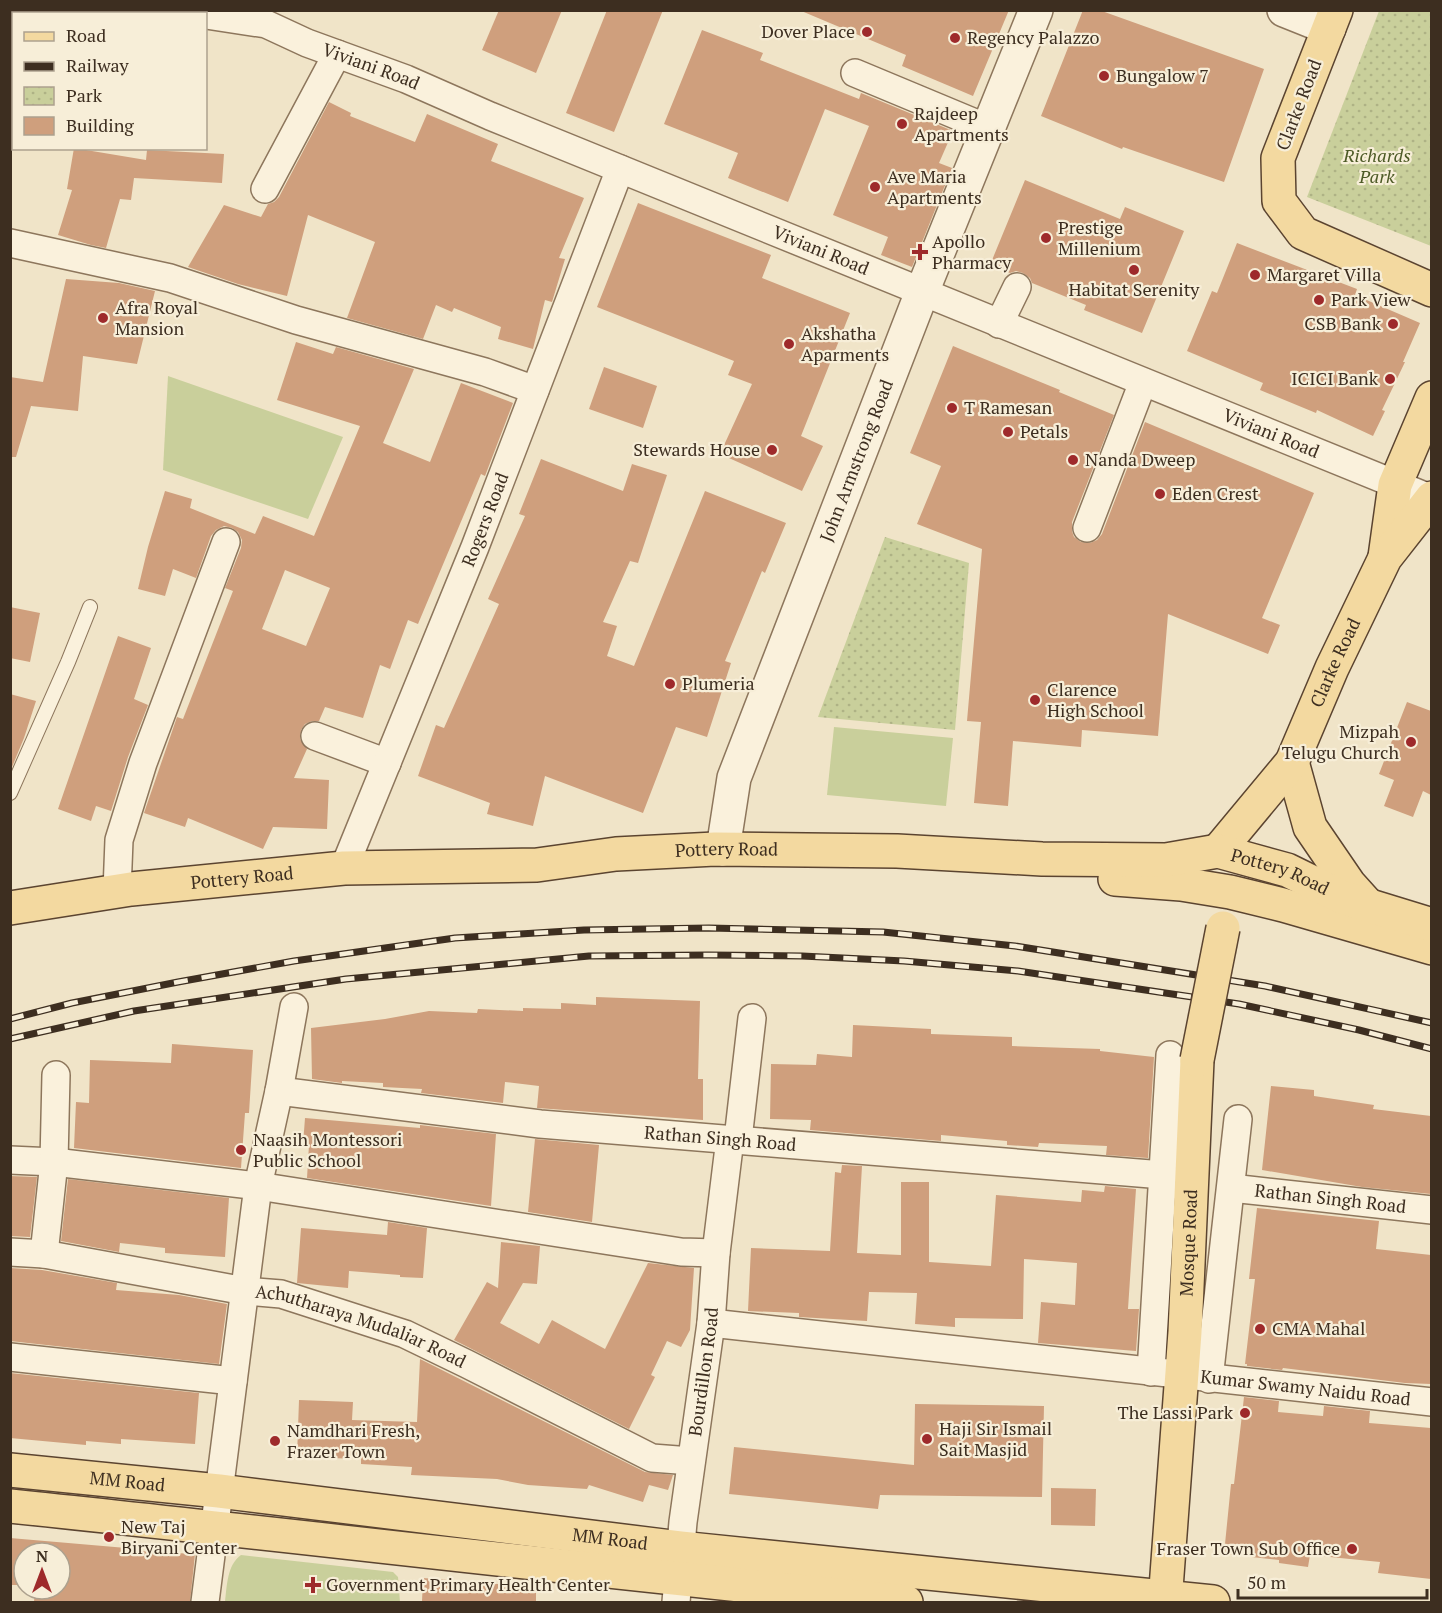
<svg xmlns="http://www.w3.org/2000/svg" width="1442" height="1613" font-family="'PT Serif',serif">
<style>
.green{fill:#c9cf9b}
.park{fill:url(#park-dots)}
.building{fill:#cf9f7d;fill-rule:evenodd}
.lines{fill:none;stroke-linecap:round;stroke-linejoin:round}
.service-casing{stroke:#8d765c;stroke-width:16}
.minor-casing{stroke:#8d765c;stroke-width:30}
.tertiary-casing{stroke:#8d765c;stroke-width:36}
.primary-casing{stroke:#5b4430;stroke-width:36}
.service{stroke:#faf1dc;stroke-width:14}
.minor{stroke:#faf1dc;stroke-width:27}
.tertiary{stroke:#faf1dc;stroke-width:33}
.primary{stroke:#f3d9a0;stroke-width:33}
.rail-casing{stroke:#3d2e20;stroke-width:7}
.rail{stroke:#f7eed8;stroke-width:4.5;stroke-dasharray:14;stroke-linecap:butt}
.primary-bridge-casing{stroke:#5b4430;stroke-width:36;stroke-linecap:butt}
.primary-bridge{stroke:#f3d9a0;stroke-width:33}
.poi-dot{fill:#9e2a2b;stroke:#f7eed8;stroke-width:2}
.labels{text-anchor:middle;stroke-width:4.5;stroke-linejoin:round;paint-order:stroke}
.poi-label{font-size:18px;fill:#3d2e20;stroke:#f7eed8;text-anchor:start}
.street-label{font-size:18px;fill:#3d2e20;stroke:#f7eed8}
.park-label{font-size:18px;font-style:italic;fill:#4d5a26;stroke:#f7eed8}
</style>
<defs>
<pattern id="park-dots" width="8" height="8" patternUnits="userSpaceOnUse" patternTransform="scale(1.5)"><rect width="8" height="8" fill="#c9cf9b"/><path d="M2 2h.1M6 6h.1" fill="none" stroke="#aeb285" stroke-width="1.8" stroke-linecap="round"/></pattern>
</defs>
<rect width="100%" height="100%" fill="#f0e4c8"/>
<!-- green -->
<g class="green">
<path d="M168 376 343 437 308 519 163 470Z"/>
<path d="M834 727 953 738 946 806 827 795Z"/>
<path d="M241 1555 393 1572 398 1577 400 1602H225C227 1586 227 1565 241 1555Z"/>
</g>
<!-- park -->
<g class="park">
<path d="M1379 11H1431V246L1307 197Z"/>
<path d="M885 537 969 563 955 730 818 717Z"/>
</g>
<!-- building -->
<g class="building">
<path d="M499 10H562L536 73 482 50Z"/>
<path d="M607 10H663L614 132 566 113Z"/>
<path d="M799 10H1009L973 96 902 66 906 55Z"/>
<path d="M1083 10H1099L1264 69 1224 182 1123 147 1122 149 1041 116Z"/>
<path d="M702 30 763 53 760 60 859 99 861 93 953 131 939 163 952 168 912 267 881 255 888 237 833 215 869 126 825 109 788 202 728 178 738 153 664 124Z"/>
<path d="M329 102 351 113 350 116 415 142 427 114 498 144 491 161 584 198 559 258 565 259 552 302 545 300 533 349 498 339 501 327 454 308 452 312 436 305 423 339 347 318 375 242 308 215 287 296 238 284 188 267 224 205 261 217 268 204 274 202 279 197Z"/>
<path d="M74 148 146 160 147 150 224 154 222 183 134 178 131 200 120 199 106 248 91 245 58 235 72 190 67 189Z"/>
<path d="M1025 180 1120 219 1125 207 1184 231 1142 333 1084 310 1086 305 1032 283 1030 278 1023 273 1016 271 1010 273 990 265Z"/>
<path d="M638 203 771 255 762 278 850 313 801 436 823 446 802 491 720 454 752 384 728 375 734 361 597 307Z"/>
<path d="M1237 243 1357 289 1355 295 1420 323 1403 362H1405L1382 410 1385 411 1373 436 1317 410 1316 413 1260 390 1263 383 1187 351 1212 291 1217 293Z"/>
<path d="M66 279 119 283 155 291 137 364 83 356 78 411 31 406 16 457H10V377L43 382Z"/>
<path d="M296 342 333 354 336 347 414 369 383 443 430 462 461 383 513 403 485 476 481 474 418 624 408 620 390 669 380 665 363 718 325 707 319 721H312L305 724 301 730 300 739 307 749 294 778 329 780 327 829 273 827 263 849 188 818 185 827 144 813 177 717 183 719 233 591 225 588 241 548 242 540 238 532 232 528 224 526 216 530 211 536 196 578 173 569 165 596 138 589 148 547 165 491 192 499 190 508 255 534 263 516 314 536 360 426 277 400ZM285 570 330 588 306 646 262 629Z"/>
<path d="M953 346 1060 390 1059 392 1114 415 1072 522V531L1074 537 1081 542 1090 543 1097 540 1102 534 1145 422 1314 493 1262 618 1280 625 1268 654 1168 614 1158 736 1082 730 1081 747 1013 741 1008 806 974 803 981 722 967 721 982 549 917 524 941 466 910 453Z"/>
<path d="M604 367 657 386 643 428 589 409Z"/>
<path d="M541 459 623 491 632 464 667 475 638 563 630 561 603 622 617 626 607 656 634 666 705 491 786 523 765 573 762 571 725 661 731 663 707 737 676 727 643 813 545 776 533 826 487 814 490 803 418 776 436 725 444 728 499 604 488 599 525 516 519 514Z"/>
<path d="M10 607 40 613 30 662 10 658Z"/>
<path d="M118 636 151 648 134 699 148 705 128 757 111 811 96 806 91 821 58 809Z"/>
<path d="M10 694 36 701 24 738 12 767Z"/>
<path d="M1407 702 1431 711V795L1423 791 1413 817 1384 806 1394 780 1379 774Z"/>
<path d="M596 997 700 1001 698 1079H703V1120L537 1108 539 1086 505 1082 503 1103 421 1093 422 1089 383 1087V1083L342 1081V1083L312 1079 311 1028 385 1019 429 1011 477 1013 478 1009 523 1011V1008L561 1009V1003L596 1005Z"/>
<path d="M853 1025 931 1029V1034L1012 1037V1046L1100 1049V1051L1154 1057 1148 1158 1106 1155 1107 1146 1039 1143 1038 1147 1007 1145V1141L941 1135V1141L810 1130 811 1120 770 1119 771 1064 816 1065 817 1054 852 1057Z"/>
<path d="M172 1044 253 1050 249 1113H245L241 1168 74 1148 76 1102 89 1103 90 1060 171 1063Z"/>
<path d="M1271 1086 1314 1090V1096L1374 1105 1373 1109 1431 1116V1194L1362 1187 1262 1170Z"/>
<path d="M305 1118 420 1128V1125L496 1134 491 1206 307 1178 309 1145H303Z"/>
<path d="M535 1139 599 1145 592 1222 528 1212Z"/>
<path d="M842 1165 862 1166 857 1253 901 1255V1182H929V1262L991 1266 996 1195 1081 1202 1082 1190 1104 1192 1105 1186 1136 1189 1128 1309H1139L1136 1351 1038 1343 1041 1302 1075 1305 1077 1263 1024 1259 1023 1319 955 1318V1327L915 1324 917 1293 869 1292 867 1321 799 1317V1313L748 1311 751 1248 830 1251 835 1172 841 1173Z"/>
<path d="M10 1176 37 1177 30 1237 10 1236Z"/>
<path d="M68 1179 229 1198 225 1257 165 1253V1248L120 1243 119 1252 61 1241Z"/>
<path d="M1257 1208 1379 1221 1376 1249 1431 1255V1384L1405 1383 1283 1368 1282 1370 1247 1366V1364H1245L1255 1279H1249Z"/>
<path d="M388 1222 427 1228 423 1278 400 1277V1275L349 1271 348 1288 297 1283 301 1228 387 1235Z"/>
<path d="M501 1242 540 1246 537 1284 523 1283 500 1323 539 1344 552 1320 605 1349 648 1263 694 1268 690 1330 681 1347 667 1341 651 1375 655 1377 629 1429 454 1340 487 1282 498 1288Z"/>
<path d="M10 1268 42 1270 117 1283 116 1290 179 1295 227 1304 219 1364 10 1341Z"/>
<path d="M420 1359 645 1472 673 1475 668 1490 649 1485 643 1502 589 1485 587 1489 528 1485 497 1479 411 1475 412 1467 361 1464V1459L297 1457 299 1400 353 1402 352 1420 417 1422Z"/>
<path d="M10 1373 199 1393 195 1444 121 1439V1444L86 1441V1445L10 1438Z"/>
<path d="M1244 1397 1279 1401 1278 1412 1323 1416 1324 1406 1370 1411 1369 1423 1431 1428V1579L1378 1573 1380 1562 1310 1555 1308 1567 1279 1563V1560L1224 1554 1231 1484H1234Z"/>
<path d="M915 1404 1044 1406 1042 1497 880 1495 878 1509 729 1494 734 1447 914 1465Z"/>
<path d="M1051 1488 1096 1489 1095 1526 1051 1525Z"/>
<path d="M10 1538 138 1549V1551L195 1554 190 1602H34L35 1589H60V1553H24V1585H10Z"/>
<path d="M423 1578 536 1587V1602H422Z"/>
</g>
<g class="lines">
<defs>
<path id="service" d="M10 793 68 662 90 607"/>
<g id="minor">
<path d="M177 10 196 14"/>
<path id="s1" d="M206 15 266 24 307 43 406 79 490 116 1432 499"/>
<path d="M855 73 987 128"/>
<path d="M265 189 337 54"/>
<path d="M10 243 170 278 296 320 485 372 535 390"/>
<path d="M999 324 1017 287"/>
<path d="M1087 528 1143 382"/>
<path d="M315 736 387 763"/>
<path id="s2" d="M344 868 475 547 620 169"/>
<path d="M117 891 119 840 143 763 226 542"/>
<path id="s3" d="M279 1091 540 1124 1163 1175"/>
<path d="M738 1139 752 1018"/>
<path d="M10 1160 54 1162 258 1186 681 1252 716 1253"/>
<path id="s4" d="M1231 1188 1432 1210"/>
<path id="s5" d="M10 1252 44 1254 245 1291 281 1294 405 1334 467 1364 652 1458 691 1461"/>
<path d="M44 1254 54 1162 56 1075"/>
<path id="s6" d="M711 1323 1432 1402"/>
<path d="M10 1357 233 1381"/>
<path d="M1151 1372 1170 1055"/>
<path d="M1209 1379 1238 1119"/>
<path d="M205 1602 258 1186 279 1091 294 1007"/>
<path id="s7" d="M676 1602 683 1522 711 1323 716 1253 730 1139"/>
</g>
<g id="tertiary">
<path d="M1284 10 1329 28"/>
<path id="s8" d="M723 849 734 778 922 292 1036 10"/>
</g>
<g id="primary">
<path d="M1336 10 1278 158 1279 201 1303 233 1432 290"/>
<path d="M1385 557 1395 485 1432 398"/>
<path d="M1292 762 1310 827 1349 884 1367 904"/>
<path id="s9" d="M1218 851 1292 762 1332 668 1385 558 1432 498"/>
<path d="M1115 879 1181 884 1230 892 1283 905 1432 948"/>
<path id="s10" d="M10 908 131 889 344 868 537 865 616 854 715 849 897 851 1042 859 1166 860 1218 851 1287 870 1344 898 1432 925"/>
<path id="s11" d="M10 1470 219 1491 680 1548 1213 1602"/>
<path d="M10 1506C309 1537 607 1573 906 1602"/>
<path id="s12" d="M1165 1602 1185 1332 1197 1060"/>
</g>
</defs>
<!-- service casing -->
<use href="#service" class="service-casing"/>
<!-- minor casing -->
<use href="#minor" class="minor-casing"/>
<!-- tertiary casing -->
<use href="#tertiary" class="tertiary-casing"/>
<!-- primary casing -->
<use href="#primary" class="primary-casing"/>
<!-- service -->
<use href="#service" class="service"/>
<!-- minor -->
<use href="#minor" class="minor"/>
<!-- tertiary -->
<use href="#tertiary" class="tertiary"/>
<!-- primary -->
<use href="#primary" class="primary"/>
<defs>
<g id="rail">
<path d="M10 1019 72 1003 178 982 294 961 455 938 584 930 709 928 883 932 1015 946 1265 986 1432 1023"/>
<path d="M10 1039 134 1011 346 979 589 956 708 955 802 956 904 961 1018 971 1239 1004 1359 1030 1432 1049"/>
</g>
</defs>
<!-- rail casing -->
<use href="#rail" class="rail-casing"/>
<!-- rail -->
<use href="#rail" class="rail"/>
<defs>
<path id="primary-bridge" d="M1197 1060 1223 928"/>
</defs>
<!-- primary-bridge casing -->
<use href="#primary-bridge" class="primary-bridge-casing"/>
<!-- primary-bridge -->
<use href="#primary-bridge" class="primary-bridge"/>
</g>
<!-- markers -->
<g class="poi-dot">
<circle cx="867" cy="32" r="6"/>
<circle cx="955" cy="38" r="6"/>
<circle cx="1104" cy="76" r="6"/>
<circle cx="902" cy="124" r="6"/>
<circle cx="875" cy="187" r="6"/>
<circle cx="1046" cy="238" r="6"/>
<path d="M917 243h6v6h6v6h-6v6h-6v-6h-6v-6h6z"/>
<circle cx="1134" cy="270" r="6"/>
<circle cx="1255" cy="275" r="6"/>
<circle cx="1319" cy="300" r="6"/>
<circle cx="103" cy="318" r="6"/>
<circle cx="1393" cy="324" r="6"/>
<circle cx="789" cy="344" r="6"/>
<circle cx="1390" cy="379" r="6"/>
<circle cx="952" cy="408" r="6"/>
<circle cx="1008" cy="432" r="6"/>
<circle cx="772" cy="450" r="6"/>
<circle cx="1073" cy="460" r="6"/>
<circle cx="1160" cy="494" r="6"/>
<circle cx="670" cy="684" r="6"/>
<circle cx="1035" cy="700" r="6"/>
<circle cx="1411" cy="742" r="6"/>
<circle cx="241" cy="1150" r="6"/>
<circle cx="1260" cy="1329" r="6"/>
<circle cx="1245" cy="1413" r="6"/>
<circle cx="927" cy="1439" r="6"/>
<circle cx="275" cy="1441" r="6"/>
<circle cx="109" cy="1537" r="6"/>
<circle cx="1352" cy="1549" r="6"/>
<path d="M310 1576h6v6h6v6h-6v6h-6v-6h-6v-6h6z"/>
</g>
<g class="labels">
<!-- poi labels -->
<g class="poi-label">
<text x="855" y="38" text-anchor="end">Dover Place</text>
<text x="967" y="44">Regency Palazzo</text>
<text x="1116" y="82">Bungalow 7</text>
<text x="914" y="120">Rajdeep<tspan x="914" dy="21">Apartments</tspan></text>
<text x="887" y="183">Ave Maria<tspan x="887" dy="21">Apartments</tspan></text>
<text x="1058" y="234">Prestige<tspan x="1058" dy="21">Millenium</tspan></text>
<text x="932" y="248">Apollo<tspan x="932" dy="21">Pharmacy</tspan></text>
<text x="1267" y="281">Margaret Villa</text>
<text x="1134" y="296" text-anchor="middle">Habitat Serenity</text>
<text x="1331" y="306">Park View</text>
<text x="115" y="314">Afra Royal<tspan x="115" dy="21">Mansion</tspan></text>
<text x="1381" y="330" text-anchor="end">CSB Bank</text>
<text x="801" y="340">Akshatha<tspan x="801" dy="21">Aparments</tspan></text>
<text x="1378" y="385" text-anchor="end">ICICI Bank</text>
<text x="964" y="414">T Ramesan</text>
<text x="1020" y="438">Petals</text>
<text x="760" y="456" text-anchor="end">Stewards House</text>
<text x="1085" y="466">Nanda Dweep</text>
<text x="1172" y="500">Eden Crest</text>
<text x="682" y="690">Plumeria</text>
<text x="1047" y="696">Clarence<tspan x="1047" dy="21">High School</tspan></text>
<text x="1399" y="738" text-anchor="end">Mizpah<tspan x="1399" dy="21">Telugu Church</tspan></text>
<text x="253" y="1146">Naasih Montessori<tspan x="253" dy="21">Public School</tspan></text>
<text x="1272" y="1335">CMA Mahal</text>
<text x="1233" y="1419" text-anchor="end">The Lassi Park</text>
<text x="939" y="1435">Haji Sir Ismail<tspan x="939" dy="21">Sait Masjid</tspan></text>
<text x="287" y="1437">Namdhari Fresh,<tspan x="287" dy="21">Frazer Town</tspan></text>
<text x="121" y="1533">New Taj<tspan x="121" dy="21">Biryani Center</tspan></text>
<text x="1340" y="1555" text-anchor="end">Fraser Town Sub Office</text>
<text x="326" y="1591">Government Primary Health Center</text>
</g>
<!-- street labels -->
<g class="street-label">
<text dy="6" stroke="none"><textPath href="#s1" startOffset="174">Viviani Road</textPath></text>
<text transform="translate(1299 105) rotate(-69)" y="6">Clarke Road</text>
<text dy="6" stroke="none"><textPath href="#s1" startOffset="660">Viviani Road</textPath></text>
<text dy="6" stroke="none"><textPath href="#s1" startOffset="1146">Viviani Road</textPath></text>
<text dy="6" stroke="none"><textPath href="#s8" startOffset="412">John Armstrong Road</textPath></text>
<text dy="6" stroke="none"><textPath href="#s2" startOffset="376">Rogers Road</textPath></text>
<text dy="6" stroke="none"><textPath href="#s9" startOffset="224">Clarke Road</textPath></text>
<text dy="6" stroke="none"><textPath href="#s10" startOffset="720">Pottery Road</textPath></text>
<text dy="6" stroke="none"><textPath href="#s10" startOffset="1278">Pottery Road</textPath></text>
<text dy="6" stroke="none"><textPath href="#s10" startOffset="234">Pottery Road</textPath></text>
<text dy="6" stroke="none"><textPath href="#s3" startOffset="444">Rathan Singh Road</textPath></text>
<text dy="6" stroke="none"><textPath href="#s4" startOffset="100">Rathan Singh Road</textPath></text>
<text dy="6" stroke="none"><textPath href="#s12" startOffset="360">Mosque Road</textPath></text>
<text dy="6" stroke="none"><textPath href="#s5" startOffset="360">Achutharaya Mudaliar Road</textPath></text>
<text dy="6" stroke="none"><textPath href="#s7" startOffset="232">Bourdillon Road</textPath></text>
<text dy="6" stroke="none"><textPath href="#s6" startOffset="598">Kumar Swamy Naidu Road</textPath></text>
<text dy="6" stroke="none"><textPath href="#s11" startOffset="118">MM Road</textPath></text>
<text dy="6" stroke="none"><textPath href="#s11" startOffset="604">MM Road</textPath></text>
</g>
<!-- park labels -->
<g class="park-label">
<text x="1377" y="162">Richards<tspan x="1377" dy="21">Park</tspan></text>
</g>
</g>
<!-- border -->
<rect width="1442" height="1613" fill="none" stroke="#3d2e20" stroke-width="24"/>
<!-- legend -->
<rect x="12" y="12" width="195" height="138" fill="#f7eed8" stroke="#ada18e" stroke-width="1.5"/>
<rect x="24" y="32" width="30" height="9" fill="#f3d9a0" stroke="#ada18e" stroke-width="1.5"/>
<text x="66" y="42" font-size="18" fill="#3d2e20">Road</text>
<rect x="24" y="62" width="30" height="9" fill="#3d2e20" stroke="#ada18e" stroke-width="1.5"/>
<text x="66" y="72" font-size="18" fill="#3d2e20">Railway</text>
<rect x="24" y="87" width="30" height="18" fill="url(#park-dots)" stroke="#ada18e" stroke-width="1.5"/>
<text x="66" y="102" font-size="18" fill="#3d2e20">Park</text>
<rect x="24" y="117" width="30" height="18" fill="#cf9f7d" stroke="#ada18e" stroke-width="1.5"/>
<text x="66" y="132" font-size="18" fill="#3d2e20">Building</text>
<!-- north arrow -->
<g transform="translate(42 1571)"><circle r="28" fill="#f7eed8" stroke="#ada18e" stroke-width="1.5"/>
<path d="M0-4.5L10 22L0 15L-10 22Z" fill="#9e2a2b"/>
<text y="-9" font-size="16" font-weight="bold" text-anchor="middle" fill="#3d2e20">N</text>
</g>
<!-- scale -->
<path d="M1238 1589v9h189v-9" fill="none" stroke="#3d2e20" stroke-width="3"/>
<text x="1247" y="1589" font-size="18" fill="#3d2e20" stroke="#f7eed8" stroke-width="4.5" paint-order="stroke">50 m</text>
</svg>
